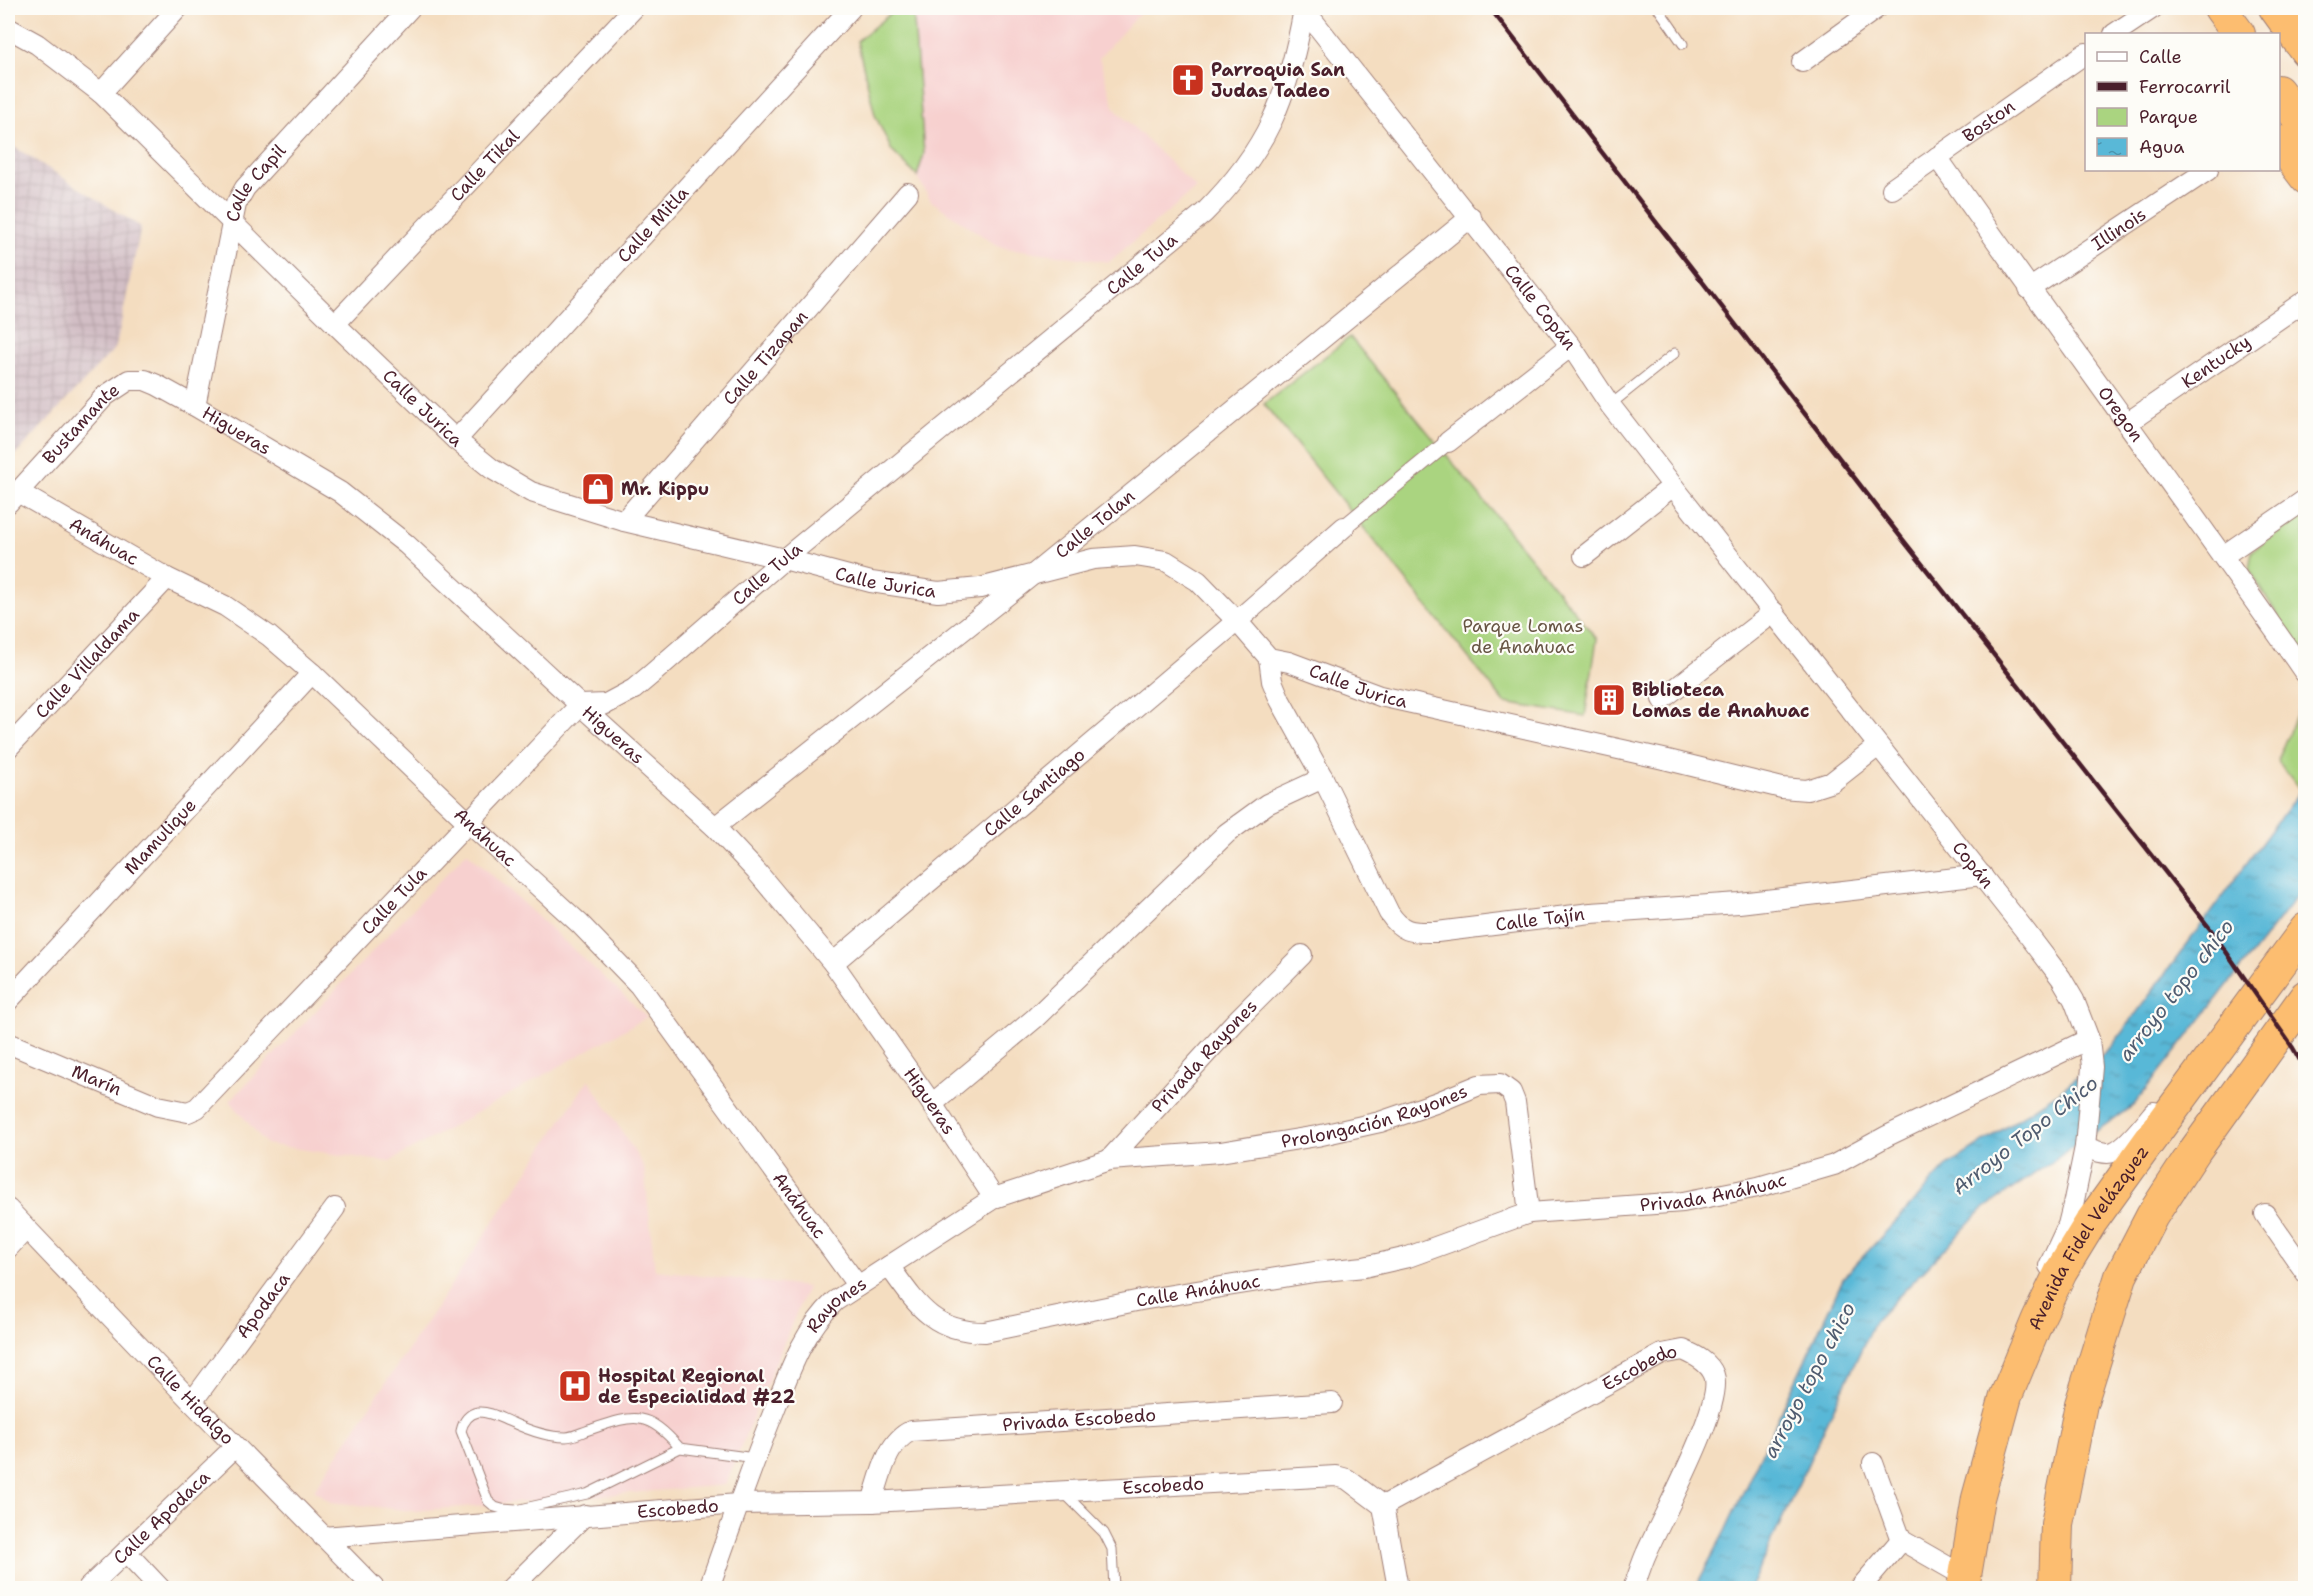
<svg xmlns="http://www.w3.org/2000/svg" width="2313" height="1596" font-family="'Shantell Sans',sans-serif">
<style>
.built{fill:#f7d0cf}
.industrial{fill:url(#industrial-grid)}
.park{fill:#aad480;stroke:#7a7a56;stroke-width:1.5}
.water{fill:url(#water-ripples);stroke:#526c81;stroke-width:1.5}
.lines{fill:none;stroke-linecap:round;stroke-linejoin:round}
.service-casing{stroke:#9f7e76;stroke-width:11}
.pedestrian-casing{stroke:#9f7e76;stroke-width:17}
.minor-casing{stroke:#9f7e76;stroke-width:22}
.trunk-casing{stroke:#9f7e76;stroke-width:34}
.service{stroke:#fff;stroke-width:9}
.pedestrian{stroke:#fff;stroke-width:15}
.minor{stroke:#fff;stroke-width:20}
.trunk{stroke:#fcbd6f;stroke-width:32}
.rail{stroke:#4a1f2b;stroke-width:4.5}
.labels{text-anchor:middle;stroke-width:4.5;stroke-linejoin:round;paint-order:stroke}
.poi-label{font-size:18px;font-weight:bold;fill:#4a1f2b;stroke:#fdfcf7;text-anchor:start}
.street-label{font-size:18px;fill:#4a1f2b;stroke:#fdfcf7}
.park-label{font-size:18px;fill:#675544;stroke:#fdfcf7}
.water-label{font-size:20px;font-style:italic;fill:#505c70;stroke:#fdfcf7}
</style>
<defs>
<pattern id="industrial-grid" width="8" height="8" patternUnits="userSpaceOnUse" patternTransform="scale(1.5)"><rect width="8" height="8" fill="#d2bec5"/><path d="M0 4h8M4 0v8" fill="none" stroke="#b6a3a9"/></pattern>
<pattern id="water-ripples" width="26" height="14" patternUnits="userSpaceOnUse" patternTransform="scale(1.5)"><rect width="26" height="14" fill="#59b8d7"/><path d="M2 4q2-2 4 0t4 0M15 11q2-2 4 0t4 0" fill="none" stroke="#4c95af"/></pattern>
</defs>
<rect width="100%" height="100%" fill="#fdfcf7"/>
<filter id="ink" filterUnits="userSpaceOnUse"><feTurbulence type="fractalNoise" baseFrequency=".0167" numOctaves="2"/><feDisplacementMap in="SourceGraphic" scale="12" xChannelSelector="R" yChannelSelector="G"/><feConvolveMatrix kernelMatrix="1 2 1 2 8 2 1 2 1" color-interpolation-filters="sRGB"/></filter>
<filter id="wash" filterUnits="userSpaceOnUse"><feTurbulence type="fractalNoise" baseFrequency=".008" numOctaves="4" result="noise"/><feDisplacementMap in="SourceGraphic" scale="24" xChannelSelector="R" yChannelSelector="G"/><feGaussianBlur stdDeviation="1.35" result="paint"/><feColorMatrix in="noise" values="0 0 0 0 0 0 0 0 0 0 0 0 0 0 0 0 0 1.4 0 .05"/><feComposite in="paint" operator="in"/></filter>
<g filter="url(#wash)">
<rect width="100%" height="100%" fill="#f4ddc0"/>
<!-- built -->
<g class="built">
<path d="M913 8H1144L1099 58 1115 109 1196 188 1109 262 999 247 931 201 917 176 924 154Z"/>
<path d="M467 852 647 1017 389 1162 266 1144 230 1101Z"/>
<path d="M589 1079 644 1167 655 1270 807 1287 725 1485 414 1511 330 1502 314 1490Z"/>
</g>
<!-- industrial -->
<path class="industrial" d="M8 143 141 227 116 347 8 463Z"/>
<!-- park -->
<g class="park">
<path d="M897 8H913L924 154 917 176 892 151 875 115 857 41Z"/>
<path d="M1350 337 1597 639 1585 716 1505 703 1264 404Z"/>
<path d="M2305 514V660L2249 569 2252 551Z"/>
<path d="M2305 695V784L2301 791 2277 760Z"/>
</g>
<!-- water -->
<path class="water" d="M2305 784V886L2134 1105 1982 1210 1874 1322 1750 1588H1695L1725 1531 1844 1277 1946 1167 2063 1089 2112 1046Z"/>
</g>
<g filter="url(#ink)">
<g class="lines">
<defs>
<g id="service">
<path d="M1658 8 1683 44"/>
<path d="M1610 405 1675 353"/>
<path d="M680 1448 587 1494 516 1510 502 1509 495 1507 488 1501 461 1431C463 1422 468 1414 478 1412 490 1411 502 1419 513 1423 528 1430 549 1437 566 1437 574 1437 584 1431 592 1429 636 1414 647 1411 680 1448L755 1458"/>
<path d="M1064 1493 1104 1533 1112 1549 1114 1588"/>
</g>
<path id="pedestrian" d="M1344 527 1448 442"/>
<g id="minor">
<path id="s1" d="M1303 8 1571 346 1610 405 1673 486 2023 928 2061 978 2074 1000 2089 1039 2092 1067 2085 1147 2073 1205 2068 1225 2049 1266"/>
<path id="s2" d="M8 28 37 44 101 93 335 324 456 440 492 469 531 492 624 521 784 559 871 582 938 592 980 588 1093 559 1135 556 1166 561 1198 581 1237 621 1269 658 1289 662 1380 696 1668 760 1782 788 1807 790 1832 782 1878 746"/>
<path d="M2114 34 2153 8"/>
<path d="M1802 62 1877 8"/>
<path d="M101 93 178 8"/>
<path id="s3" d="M1937 157C2058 330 2184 499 2304 672"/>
<path id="s4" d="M1892 189 2086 53"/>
<path id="s5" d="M2029 289 2208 170"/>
<path id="s6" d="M335 324 634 8"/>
<path id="s7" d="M195 406 236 204 245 188 410 8"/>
<path id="s8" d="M2127 423 2306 300"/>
<path id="s9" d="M456 440 851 8"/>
<path d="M1448 442 1571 346"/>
<path id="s10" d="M18 492 167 578 225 606 269 636 312 673 469 823 580 924 639 985 858 1286"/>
<path id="s11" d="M8 503 105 396 129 380H145L157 385 195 406 340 492 406 544 580 705 715 827 757 872 833 963 932 1104 994 1198"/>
<path id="s12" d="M624 521 908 193"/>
<path d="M1584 556 1673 486"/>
<path d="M2223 556 2306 499"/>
<path id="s13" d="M1269 658 1272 681 1280 700 1323 778 1389 913C1403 934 1413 932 1437 932L1591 913 1739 903 1982 875"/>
<path d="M1662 699 1774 612"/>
<path id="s14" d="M8 748 167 578"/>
<path id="s15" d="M715 827 1035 573 1471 217"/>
<path id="s16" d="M833 963 1237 621 1344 527"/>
<path id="s17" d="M8 1001 312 673"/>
<path id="s18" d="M8 1043 158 1106 188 1112 197 1108 580 705 606 704 634 689 653 673 784 559 1204 213C1268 149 1288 98 1304 9"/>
<path d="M932 1104 1034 1019 1227 833 1267 804 1323 778"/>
<path d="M2085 1147C2093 1150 2105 1155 2113 1152 2126 1148 2145 1123 2154 1112"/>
<path id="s19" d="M1109 1160 1235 1022 1302 955"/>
<path id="s20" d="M8 1209 192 1402 374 1588"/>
<path d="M2265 1214 2306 1273"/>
<path d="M8 1248 26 1229"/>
<path id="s21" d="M889 1266C917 1305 933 1332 985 1332L1141 1300 1314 1272 1364 1267 1408 1257 1529 1213 1683 1202 1758 1187 1834 1165 1887 1136 2089 1039"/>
<path id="s22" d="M192 1402 335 1208"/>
<path d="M1873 1463 1901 1540"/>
<path id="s23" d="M872 1502C880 1479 886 1442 911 1431L1332 1403"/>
<path id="s24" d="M1383 1506 1662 1354 1683 1350C1695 1355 1709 1362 1714 1375 1725 1404 1660 1521 1646 1554 1641 1565 1638 1577 1633 1588"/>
<path d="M1383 1506 1398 1588"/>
<path id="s25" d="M323 1537 738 1504 872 1502 1336 1476 1347 1479 1383 1506"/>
<path d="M126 1552 160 1588"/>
<path id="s26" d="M88 1588 235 1447"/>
<path d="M511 1588 585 1515"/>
<path id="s27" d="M709 1588C729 1531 749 1473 772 1416 789 1373 801 1334 835 1301L994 1198 1109 1160 1220 1152 1317 1136 1380 1122 1438 1102 1479 1085 1500 1084 1511 1092 1515 1102 1529 1213"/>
<path d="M1860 1588 1901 1540 1964 1576"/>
</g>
<g id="trunk">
<path d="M2220 8 2239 34"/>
<path d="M2275 8 2306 51"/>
<path d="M2278 91 2306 129"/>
<path d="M2278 141 2306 178"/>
<path id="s28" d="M1963 1588 1978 1498 2006 1396 2038 1319 2061 1271 2091 1222 2150 1140 2306 929"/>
<path d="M2055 1588 2057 1524 2081 1404 2121 1276 2152 1216 2196 1149 2306 996"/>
</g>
</defs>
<!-- service casing -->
<use href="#service" class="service-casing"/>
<!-- pedestrian casing -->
<use href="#pedestrian" class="pedestrian-casing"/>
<!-- minor casing -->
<use href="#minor" class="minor-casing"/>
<!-- trunk casing -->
<use href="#trunk" class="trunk-casing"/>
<!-- service -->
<use href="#service" class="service"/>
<!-- pedestrian -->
<use href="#pedestrian" class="pedestrian"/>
<!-- minor -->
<use href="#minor" class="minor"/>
<!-- trunk -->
<use href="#trunk" class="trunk"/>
<!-- rail -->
<path class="rail" d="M1490 8 1881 512 2211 930 2293 1048 2306 1071"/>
</g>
</g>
<!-- icons -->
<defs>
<symbol id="church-square" viewBox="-11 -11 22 22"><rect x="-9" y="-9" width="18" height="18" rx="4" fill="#c8321e" stroke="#fdfcf7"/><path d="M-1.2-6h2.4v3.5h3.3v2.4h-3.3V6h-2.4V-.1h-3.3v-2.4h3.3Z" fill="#fff"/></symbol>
<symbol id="shop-square" viewBox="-11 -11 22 22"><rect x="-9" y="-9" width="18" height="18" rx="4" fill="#c8321e" stroke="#fdfcf7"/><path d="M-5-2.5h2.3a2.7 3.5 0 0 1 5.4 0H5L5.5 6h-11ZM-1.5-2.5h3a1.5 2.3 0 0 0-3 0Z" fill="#fff"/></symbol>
<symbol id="building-square" viewBox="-11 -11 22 22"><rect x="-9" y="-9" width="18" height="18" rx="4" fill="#c8321e" stroke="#fdfcf7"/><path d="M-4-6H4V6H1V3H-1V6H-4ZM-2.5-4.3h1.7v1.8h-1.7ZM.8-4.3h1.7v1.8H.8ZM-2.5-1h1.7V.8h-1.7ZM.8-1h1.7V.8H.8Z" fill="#fff"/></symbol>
<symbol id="hospital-square" viewBox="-11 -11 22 22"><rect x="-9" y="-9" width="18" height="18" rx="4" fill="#c8321e" stroke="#fdfcf7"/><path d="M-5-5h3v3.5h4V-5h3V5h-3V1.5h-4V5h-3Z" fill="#fff"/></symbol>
</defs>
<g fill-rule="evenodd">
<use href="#church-square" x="1169" y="61" width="38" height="38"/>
<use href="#shop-square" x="579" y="470" width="38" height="38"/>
<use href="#building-square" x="1590" y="681" width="38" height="38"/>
<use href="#hospital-square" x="556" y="1367" width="38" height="38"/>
</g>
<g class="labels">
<!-- poi labels -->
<g class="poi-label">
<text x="1211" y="76">Parroquia San<tspan x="1211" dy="21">Judas Tadeo</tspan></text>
<text x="621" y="495">Mr. Kippu</text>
<text x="1632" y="696">Biblioteca<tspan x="1632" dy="21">Lomas de Anahuac</tspan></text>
<text x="598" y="1382">Hospital Regional<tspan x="598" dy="21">de Especialidad #22</tspan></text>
</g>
<!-- street labels -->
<g class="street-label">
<text dy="6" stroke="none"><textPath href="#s4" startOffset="118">Boston</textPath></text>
<text dy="6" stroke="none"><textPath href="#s6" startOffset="218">Calle Tikal</textPath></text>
<text dy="6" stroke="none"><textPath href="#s7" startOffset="234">Calle Capil</textPath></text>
<text dy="6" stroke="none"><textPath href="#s9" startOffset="292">Calle Mitla</textPath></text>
<text dy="6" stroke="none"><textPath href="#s5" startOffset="108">Illinois</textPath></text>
<text dy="6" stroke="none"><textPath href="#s18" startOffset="1479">Calle Tula</textPath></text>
<text dy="6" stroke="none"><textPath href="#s1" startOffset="382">Calle Copán</textPath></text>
<text dy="6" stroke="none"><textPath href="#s12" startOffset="216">Calle Tizapan</textPath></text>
<text dy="6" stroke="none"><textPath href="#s8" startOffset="108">Kentucky</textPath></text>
<text dy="6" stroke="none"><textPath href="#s2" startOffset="564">Calle Jurica</textPath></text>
<text dy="6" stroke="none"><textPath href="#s3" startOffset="316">Oregon</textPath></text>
<text dy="6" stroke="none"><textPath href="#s11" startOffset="108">Bustamante</textPath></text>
<text dy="6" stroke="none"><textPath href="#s11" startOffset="294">Higueras</textPath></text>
<text dy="6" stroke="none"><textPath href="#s15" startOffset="486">Calle Tolan</textPath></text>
<text dy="6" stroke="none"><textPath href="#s10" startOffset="99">Anáhuac</textPath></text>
<text dy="6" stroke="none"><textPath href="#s18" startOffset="993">Calle Tula</textPath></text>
<text dy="6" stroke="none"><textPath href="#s2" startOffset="1068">Calle Jurica</textPath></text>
<text dy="6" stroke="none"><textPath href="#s14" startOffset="116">Calle Villaldama</textPath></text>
<text dy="6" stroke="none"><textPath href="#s2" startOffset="1590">Calle Jurica</textPath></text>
<text dy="6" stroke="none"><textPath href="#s11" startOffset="780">Higueras</textPath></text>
<text dy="6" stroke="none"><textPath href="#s16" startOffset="264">Calle Santiago</textPath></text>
<text dy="6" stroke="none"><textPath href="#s17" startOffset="224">Mamulique</textPath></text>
<text dy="6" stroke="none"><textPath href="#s10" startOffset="585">Anáhuac</textPath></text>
<text dy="6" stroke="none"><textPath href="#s1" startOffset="1088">Copán</textPath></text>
<text dy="6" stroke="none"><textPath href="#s18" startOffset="489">Calle Tula</textPath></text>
<text dy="6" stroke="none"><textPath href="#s13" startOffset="442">Calle Tajín</textPath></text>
<text dy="6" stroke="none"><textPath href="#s19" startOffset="141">Privada Rayones</textPath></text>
<text dy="6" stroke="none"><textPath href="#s18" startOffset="96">Marín</textPath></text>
<text dy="6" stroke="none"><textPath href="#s11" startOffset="1266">Higueras</textPath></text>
<text dy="6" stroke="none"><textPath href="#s27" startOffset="896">Prolongación Rayones</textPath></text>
<text dy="6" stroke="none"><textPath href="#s21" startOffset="867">Privada Anáhuac</textPath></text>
<text dy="6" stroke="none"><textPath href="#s10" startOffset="1071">Anáhuac</textPath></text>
<text dy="6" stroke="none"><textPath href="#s28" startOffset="376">Avenida Fidel Velázquez</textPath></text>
<text dy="6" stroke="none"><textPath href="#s21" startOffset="340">Calle Anáhuac</textPath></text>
<text dy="6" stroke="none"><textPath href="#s22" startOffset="120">Apodaca</textPath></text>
<text dy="6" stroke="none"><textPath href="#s27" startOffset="314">Rayones</textPath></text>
<text dy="6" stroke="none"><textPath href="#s24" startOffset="292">Escobedo</textPath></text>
<text dy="6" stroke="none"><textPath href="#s20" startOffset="264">Calle Hidalgo</textPath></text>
<text dy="6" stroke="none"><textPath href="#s23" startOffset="252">Privada Escobedo</textPath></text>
<text dy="6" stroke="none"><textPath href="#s25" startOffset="842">Escobedo</textPath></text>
<text dy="6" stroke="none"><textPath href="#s25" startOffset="356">Escobedo</textPath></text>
<text dy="6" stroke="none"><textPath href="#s26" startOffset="102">Calle Apodaca</textPath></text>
</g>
<!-- park labels -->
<g class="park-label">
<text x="1523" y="632">Parque Lomas<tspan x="1523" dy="21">de Anahuac</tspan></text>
</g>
<!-- water labels -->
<g class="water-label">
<text transform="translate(2176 990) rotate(-52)" y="7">arroyo topo chico</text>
<text transform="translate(2025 1135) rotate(-38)" y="7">Arroyo Topo Chico</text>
<text transform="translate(1809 1380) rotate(-62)" y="7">arroyo topo chico</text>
</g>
</g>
<!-- margin -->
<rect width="2313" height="1596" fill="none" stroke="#fdfcf7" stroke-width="30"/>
<!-- legend -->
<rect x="2085" y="33" width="195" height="138" fill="#fdfcf7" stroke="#b5a4a5" stroke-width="1.5"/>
<rect x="2097" y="52" width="30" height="9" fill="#ffffff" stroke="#b5a4a5" stroke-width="1.5"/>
<text x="2139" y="63" font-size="18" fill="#4a1f2b">Calle</text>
<rect x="2097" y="82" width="30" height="9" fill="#4a1f2b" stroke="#b5a4a5" stroke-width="1.5"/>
<text x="2139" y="93" font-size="18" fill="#4a1f2b">Ferrocarril</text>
<rect x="2097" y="108" width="30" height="18" fill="#aad480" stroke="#b5a4a5" stroke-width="1.5"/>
<text x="2139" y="123" font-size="18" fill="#4a1f2b">Parque</text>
<rect x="2097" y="138" width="30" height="18" fill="url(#water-ripples)" stroke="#b5a4a5" stroke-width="1.5"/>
<text x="2139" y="153" font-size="18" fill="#4a1f2b">Agua</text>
</svg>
